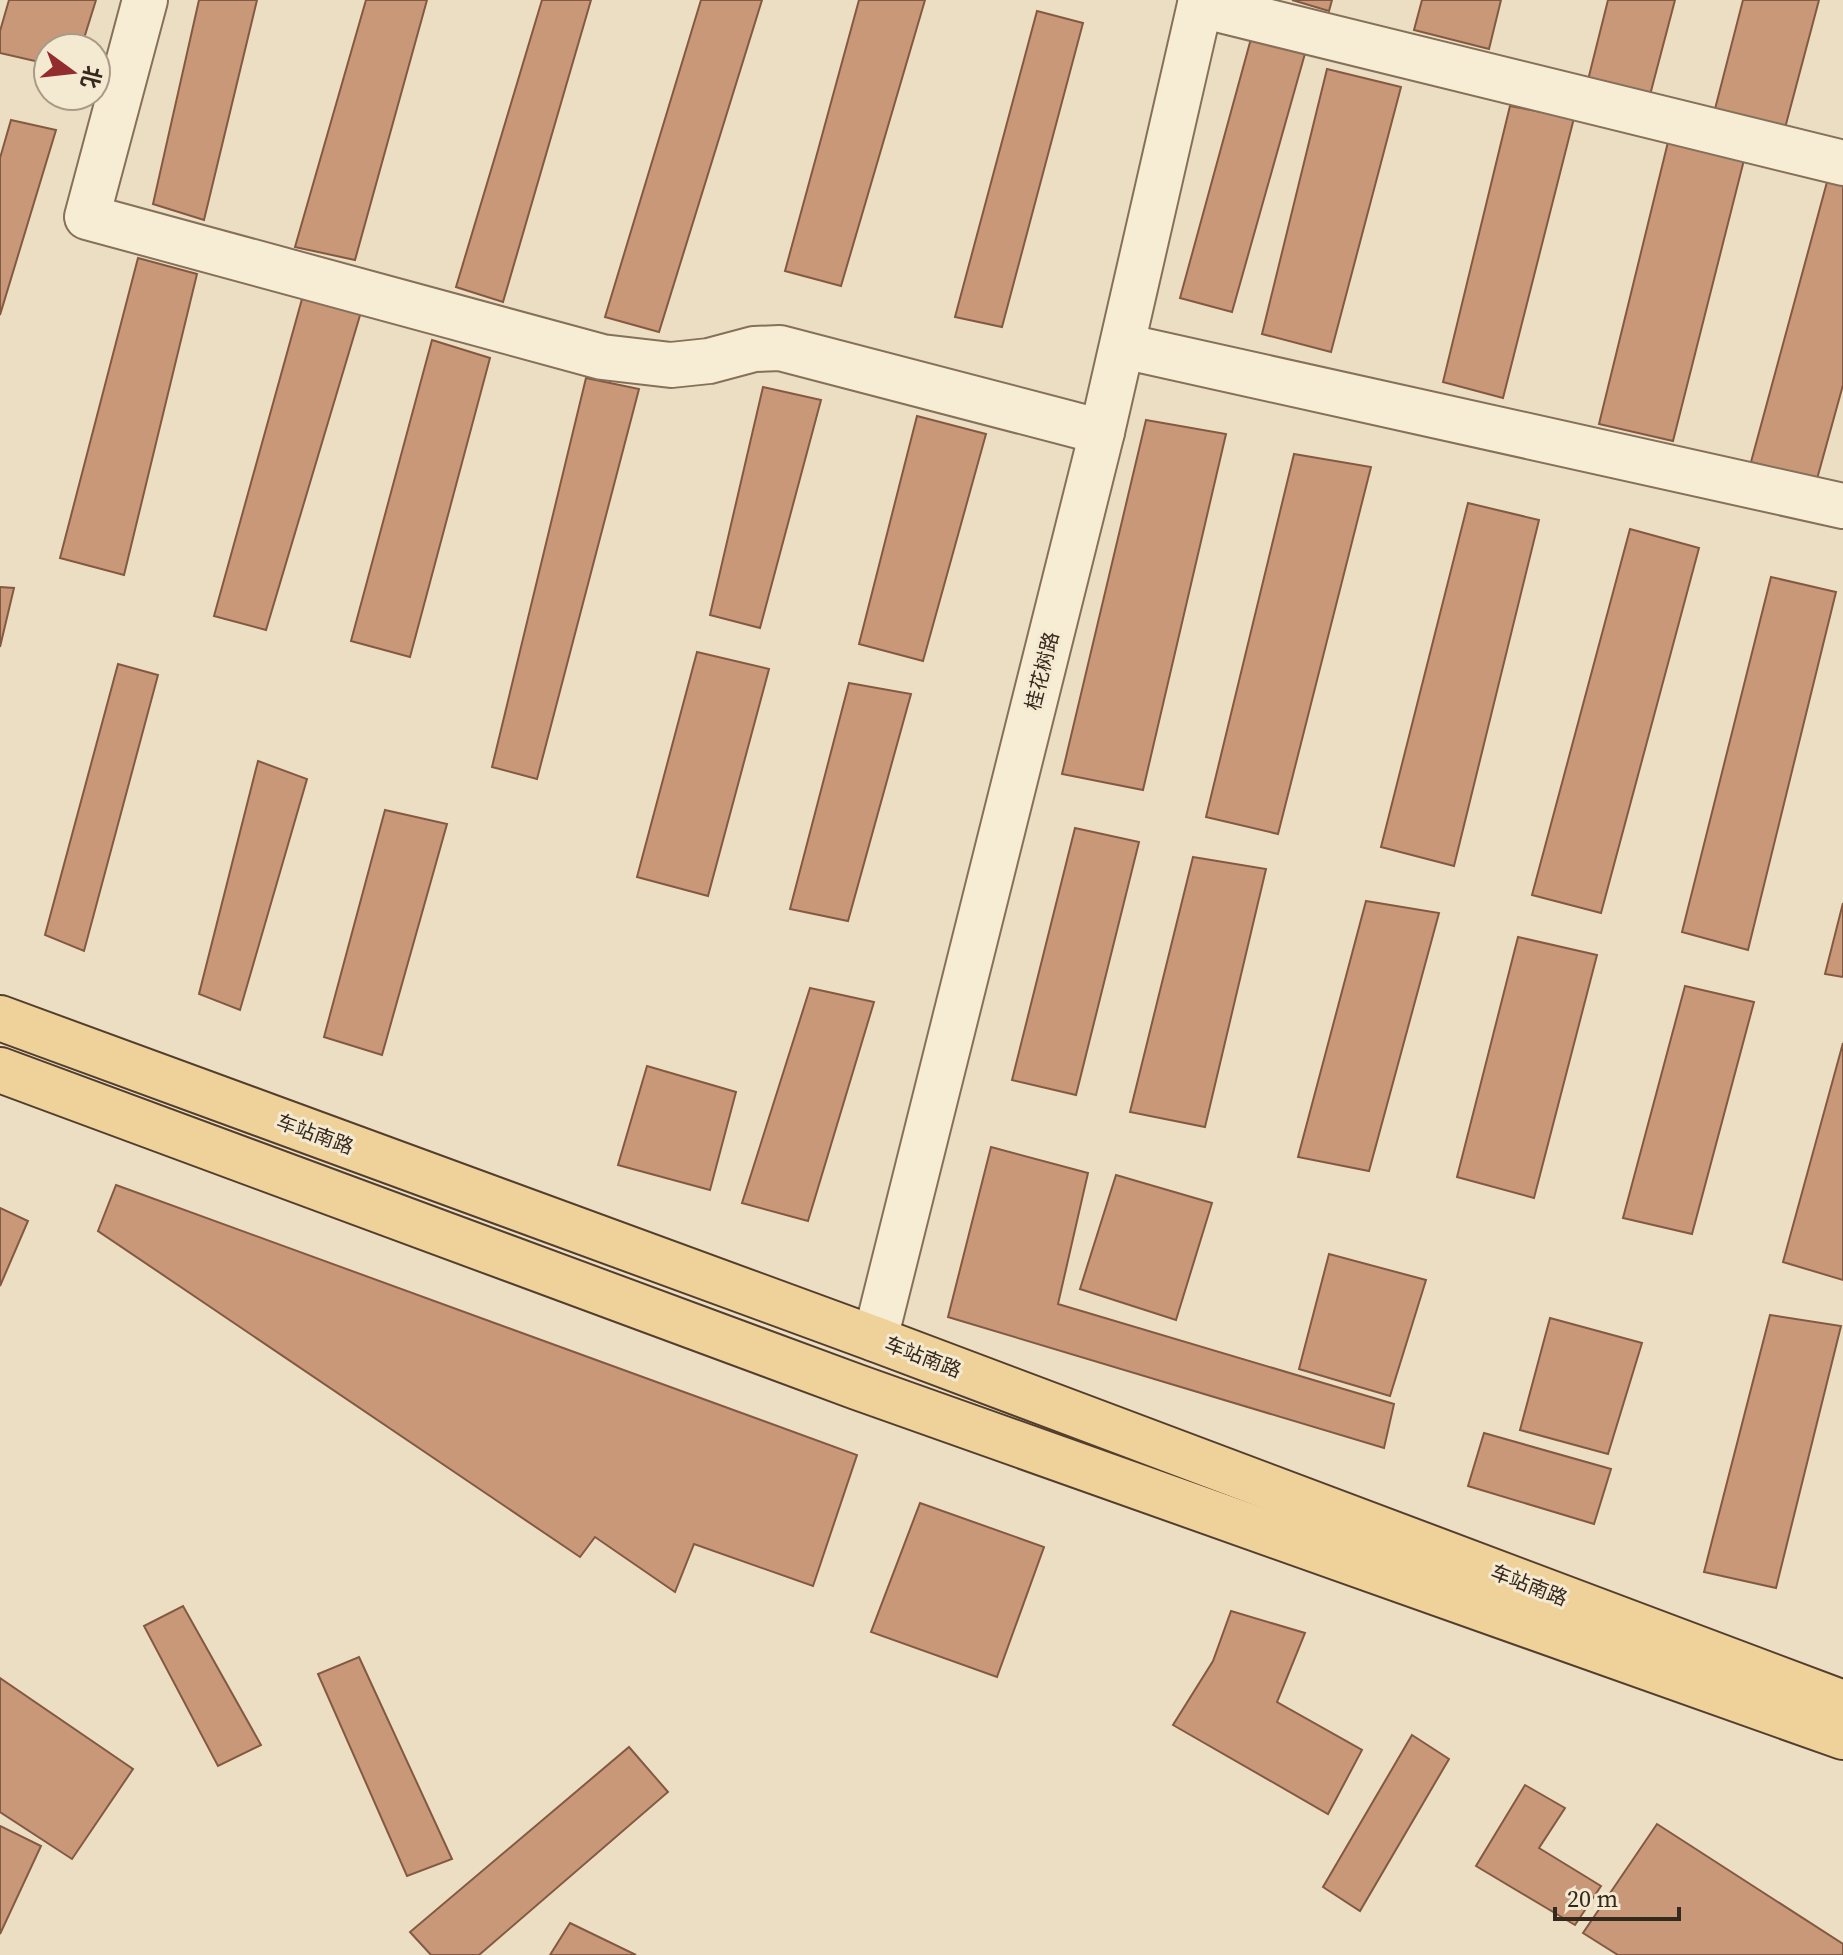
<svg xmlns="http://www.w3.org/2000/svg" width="1843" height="1955" font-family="'Source Serif 4','Noto Sans SC',serif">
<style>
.building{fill:#c99879;stroke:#835a41;stroke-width:2}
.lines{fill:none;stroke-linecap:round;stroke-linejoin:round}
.street-casing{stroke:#85705a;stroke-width:48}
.primary-casing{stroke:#533e2e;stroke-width:48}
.street{stroke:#f7ecd4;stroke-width:44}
.primary{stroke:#eed29a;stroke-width:44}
.labels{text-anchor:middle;stroke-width:6;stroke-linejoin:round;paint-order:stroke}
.street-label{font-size:20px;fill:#35281d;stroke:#f4e9d1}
</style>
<rect width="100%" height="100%" fill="#ecdec2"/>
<!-- building -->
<g class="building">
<path d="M9 0H96L81 48H48V64L0 53V31Z"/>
<path d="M199 0H257L204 220 153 204Z"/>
<path d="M366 0H427L355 260 295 247Z"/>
<path d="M542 0H591L503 302 456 287Z"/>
<path d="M701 0H762L659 332 605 317Z"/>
<path d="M859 0H925L841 286 785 271Z"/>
<path d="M1292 0H1332L1329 11Z"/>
<path d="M1422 0H1501L1489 49 1414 30Z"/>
<path d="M1608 0H1675L1650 95 1588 80Z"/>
<path d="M1743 0H1819L1785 128 1715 109Z"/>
<path d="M1037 11 1083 23 1002 327 955 317Z"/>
<path d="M1252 35 1306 50 1232 312 1180 298Z"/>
<path d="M1327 69 1401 87 1331 352 1262 334Z"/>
<path d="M1510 106 1574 118 1503 398 1443 382Z"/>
<path d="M11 120 56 130 0 315V158Z"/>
<path d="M1668 142 1744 160 1673 441 1599 424Z"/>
<path d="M1827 182 1843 186V385L1817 479 1751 462Z"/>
<path d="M138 258 197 274 124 575 60 558Z"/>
<path d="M302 299 361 312 266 630 214 616Z"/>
<path d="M432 340 490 358 410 657 351 641Z"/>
<path d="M586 378 639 389 537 779 492 767Z"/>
<path d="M763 387 821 400 760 628 710 615Z"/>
<path d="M917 416 986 434 923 661 859 644Z"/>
<path d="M1146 420 1226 434 1143 790 1062 774Z"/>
<path d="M1294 454 1371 467 1278 834 1206 817Z"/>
<path d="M1468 503 1539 520 1454 866 1381 847Z"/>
<path d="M1630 529 1699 548 1601 913 1532 895Z"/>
<path d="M1771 577 1836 592 1748 950 1682 932Z"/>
<path d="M0 587 14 588 0 647Z"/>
<path d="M697 652 769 669 708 896 637 877Z"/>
<path d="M118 664 158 675 84 951 45 935Z"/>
<path d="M849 683 911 694 848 921 790 909Z"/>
<path d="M258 761 307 779 240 1010 199 994Z"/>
<path d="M385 810 447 824 382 1055 324 1037Z"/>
<path d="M1075 828 1139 842 1076 1095 1012 1080Z"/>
<path d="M1193 857 1266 869 1205 1127 1130 1112Z"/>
<path d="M1366 901 1439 913 1369 1171 1298 1157Z"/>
<path d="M1843 903V977L1825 974Z"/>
<path d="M1518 937 1597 955 1534 1198 1457 1177Z"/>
<path d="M1685 986 1754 1002 1692 1234 1623 1218Z"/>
<path d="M810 988 874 1002 808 1221 742 1203Z"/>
<path d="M1843 1043V1280L1783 1262Z"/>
<path d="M647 1066 736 1092 710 1190 618 1165Z"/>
<path d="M991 1147 1088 1173 1058 1304 1394 1404 1384 1448 948 1317Z"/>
<path d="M1116 1175 1212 1203 1176 1320 1080 1289Z"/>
<path d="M116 1185 857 1455 813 1586 694 1544 675 1592 595 1537 580 1557 98 1231Z"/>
<path d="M0 1208 28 1221 0 1286Z"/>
<path d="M1329 1254 1426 1280 1390 1396 1299 1369Z"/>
<path d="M1770 1315 1841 1326 1776 1588 1704 1572Z"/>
<path d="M1550 1318 1642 1343 1608 1454 1520 1430Z"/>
<path d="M1484 1433 1611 1469 1594 1524 1468 1486Z"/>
<path d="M920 1503 1044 1547 997 1677 871 1632Z"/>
<path d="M183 1606 261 1745 218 1766 144 1626Z"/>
<path d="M1231 1611 1305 1633 1277 1702 1362 1750 1328 1814 1173 1725 1213 1661Z"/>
<path d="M359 1657 452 1859 407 1876 318 1674Z"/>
<path d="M0 1678 133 1769 72 1859 0 1812Z"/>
<path d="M1412 1735 1449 1759 1360 1911 1323 1887Z"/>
<path d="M629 1747 668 1792 479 1955H431L410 1932Z"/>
<path d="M1525 1785 1565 1808 1539 1848 1601 1886 1575 1925 1476 1866Z"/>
<path d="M1657 1824 1843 1944V1955H1618L1583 1933Z"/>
<path d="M0 1826 41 1846 0 1934Z"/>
<path d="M570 1923 636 1955H550Z"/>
</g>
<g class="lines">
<defs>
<g id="street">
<path d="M145 0 87 217 602 357 671 365 709 361 754 349 780 348 1102 432"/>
<path d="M1200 5 1843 163"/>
<path d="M1123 346 1843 506"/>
<path d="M875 1339 1102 432 1201 0"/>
</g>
<g id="primary">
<path d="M0 1018 875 1339 1843 1703"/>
<path d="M0 1070 857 1387 1843 1737"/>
</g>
</defs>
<!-- street casing -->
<use href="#street" class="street-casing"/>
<!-- primary casing -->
<use href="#primary" class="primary-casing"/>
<!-- street -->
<use href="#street" class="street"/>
<!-- primary -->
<use href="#primary" class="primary"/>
</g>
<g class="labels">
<!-- street labels -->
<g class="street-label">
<text transform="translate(1042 671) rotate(-76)" y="7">桂花树路</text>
<text transform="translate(315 1134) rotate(20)" y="7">车站南路</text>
<text transform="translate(923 1357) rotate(21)" y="7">车站南路</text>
<text transform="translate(1529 1585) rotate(21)" y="7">车站南路</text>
</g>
</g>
<!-- north arrow -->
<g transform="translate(72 72) rotate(105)"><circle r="38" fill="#f4e9d1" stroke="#a89c89" stroke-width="2"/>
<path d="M0-6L14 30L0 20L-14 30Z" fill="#922c2f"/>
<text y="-12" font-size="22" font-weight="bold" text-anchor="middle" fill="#35281d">北</text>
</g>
<!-- scale -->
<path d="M1555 1907v12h124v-12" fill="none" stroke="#35281d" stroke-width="4"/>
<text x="1567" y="1907" font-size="24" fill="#35281d" stroke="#f4e9d1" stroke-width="6" paint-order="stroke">20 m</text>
</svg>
